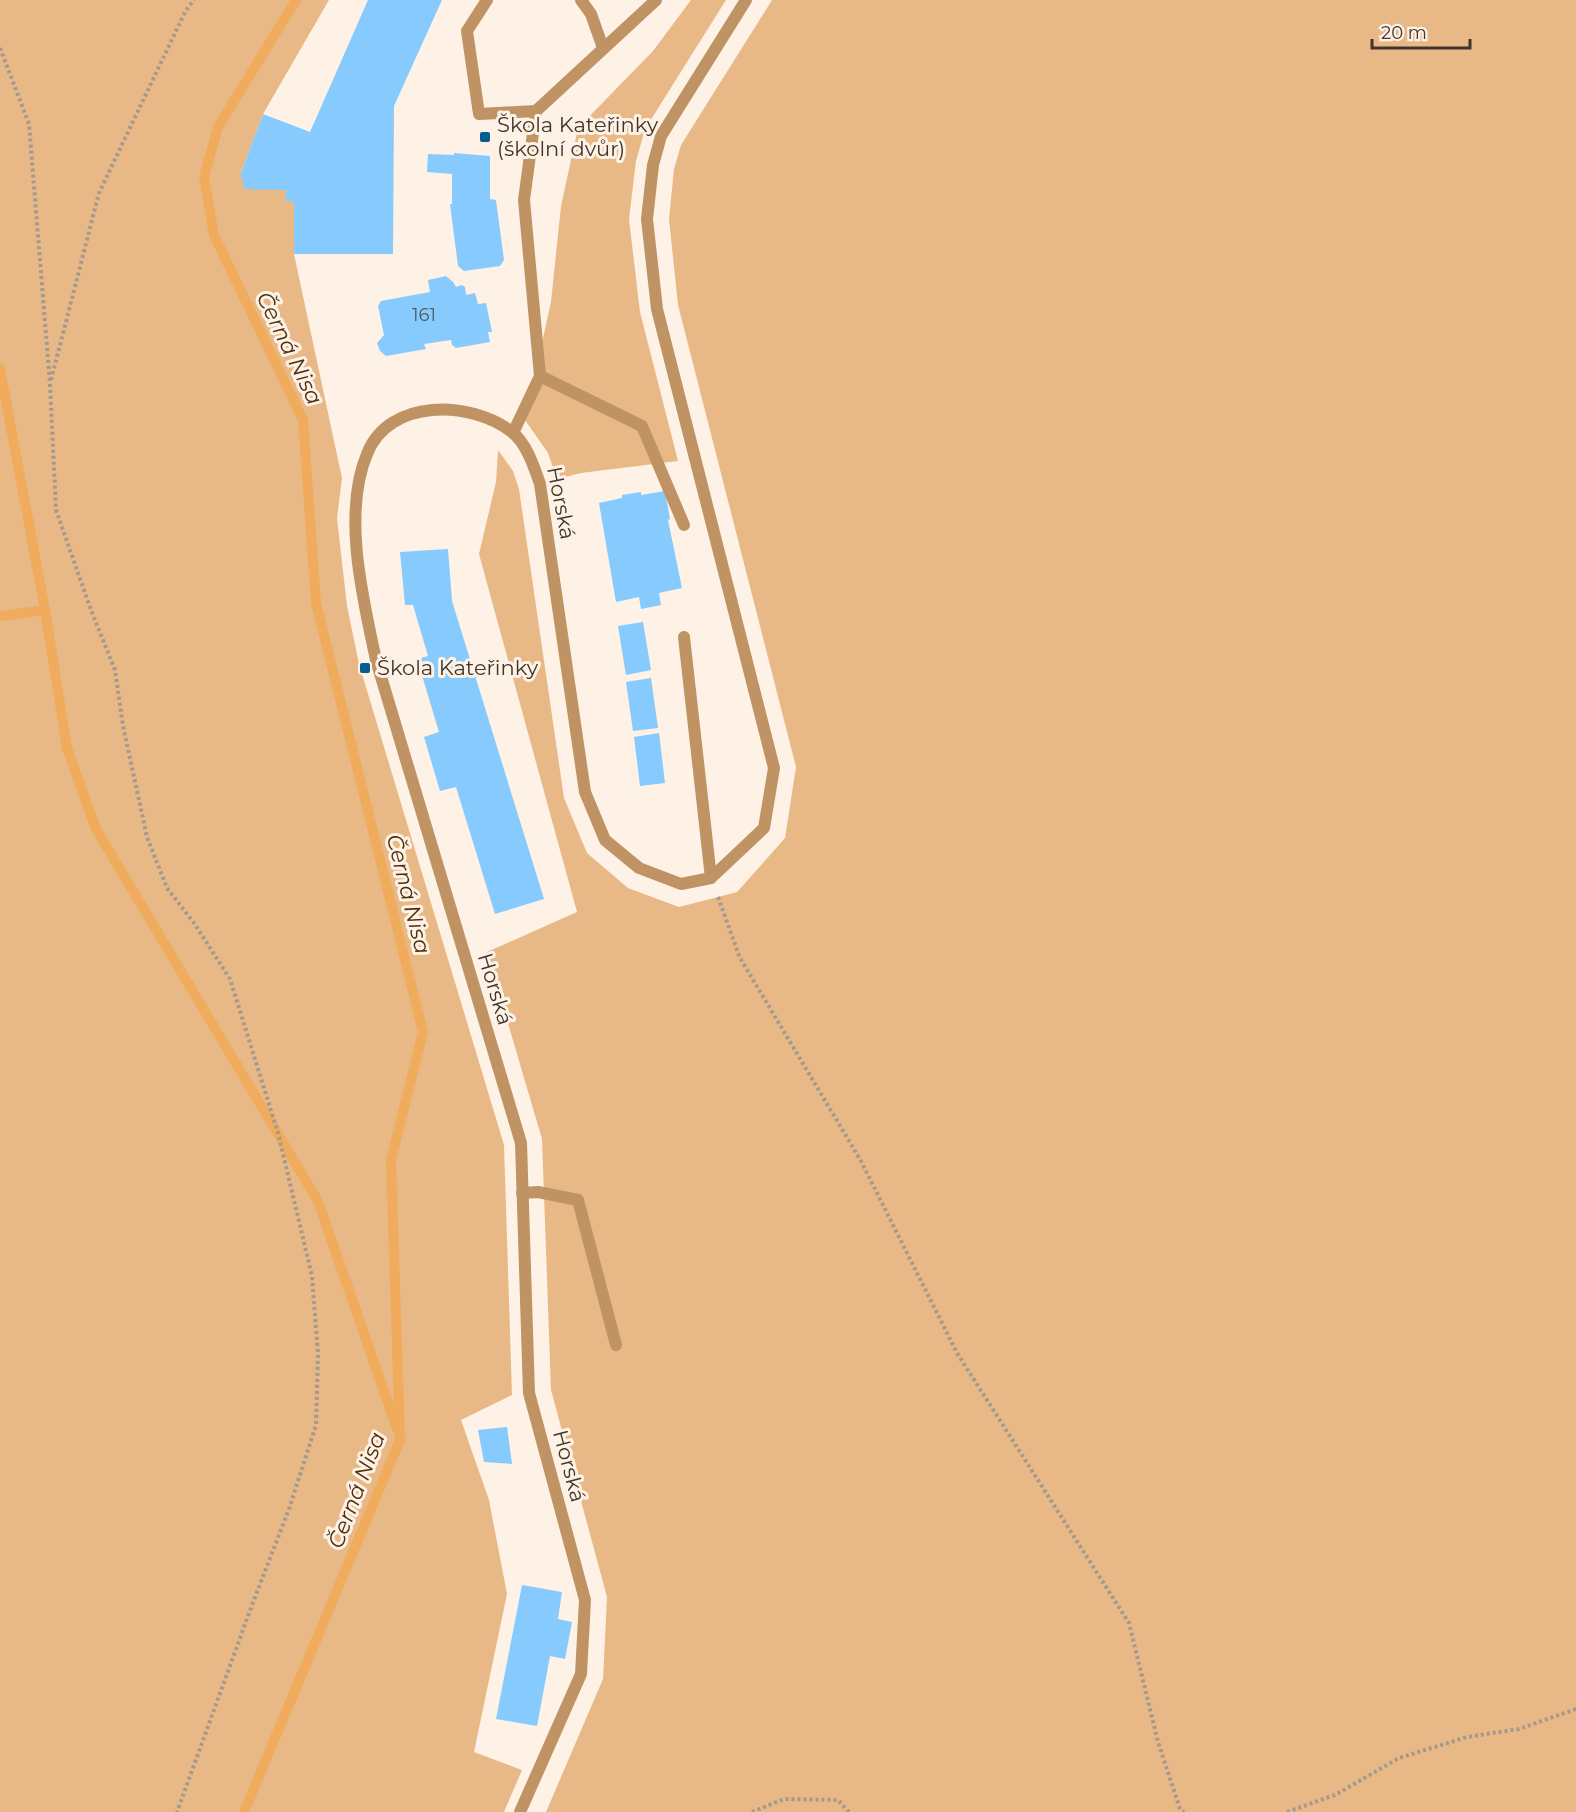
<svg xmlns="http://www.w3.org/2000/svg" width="1576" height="1812" font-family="Montserrat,sans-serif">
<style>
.green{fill:#e8b986}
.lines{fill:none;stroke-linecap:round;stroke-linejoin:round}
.stream{stroke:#f0ab5c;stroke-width:10}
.building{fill:#86cafe}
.path{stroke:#a4998e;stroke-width:4;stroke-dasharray:3 3;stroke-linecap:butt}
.service{stroke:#bf9363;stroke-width:12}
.tertiary{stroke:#bf9363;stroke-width:12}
.poi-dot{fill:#055d8e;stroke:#fef2e7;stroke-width:2}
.labels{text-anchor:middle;stroke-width:6;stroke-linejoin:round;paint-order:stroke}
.number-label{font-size:18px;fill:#525b60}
.poi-label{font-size:21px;fill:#41362b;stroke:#fef2e7;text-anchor:start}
.street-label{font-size:21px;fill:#41362b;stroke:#fef2e7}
.water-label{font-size:22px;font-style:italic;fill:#4c300e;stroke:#fef2e7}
</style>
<rect width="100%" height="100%" fill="#fef2e7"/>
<!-- green -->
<g class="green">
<path d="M0 0H329L263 114 241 173 286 190V201H294V254L342 478 337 518 347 606 359 664 504 1145 512 1395 461 1420 489 1500 507 1594 474 1752 522 1770 504 1812H0Z"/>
<path d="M691 0H726L645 129 636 161 629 219 640 312 678 461 581 473 557 479 548 453 525 420 551 302 561 206 578 128 653 51Z"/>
<path d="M772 0H1576V1812H546L603 1679 607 1597 551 1390 542 1139 487 952 577 912 479 554 496 482 498 450 513 471 519 489 564 798 587 853 628 888 679 907 737 892 785 838 796 767 678 305 669 219 674 169 681 145Z"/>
</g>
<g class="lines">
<!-- stream -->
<g class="stream">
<path d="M0 369 45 610 67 748 96 829 318 1201 397 1429"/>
<path d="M0 616 45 610"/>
<path d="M244 1812 400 1440 391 1160 423 1032 316 603 303 420 214 235 204 177 218 127 296 0"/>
</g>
</g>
<!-- building -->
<g class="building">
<path d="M368 0H442L394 106 393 254H294V201L286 202V190L244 189 241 173 263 114 310 132Z"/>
<path d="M454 153 490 156V199L496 200 504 260 500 266 464 271 458 266 450 204H452V174L427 172 428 154 454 155Z"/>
<path d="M446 276 453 282 456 287 462 285 465 287 466 295 475 293 478 304 486 303 492 332H488L490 342 456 348 452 345 451 340 424 344 426 349 386 356 380 351 377 343 384 335 378 306 381 301 430 292 428 280Z"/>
<path d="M665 491 670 519 668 520 682 588 659 593 661 605 641 609 639 597 616 602 599 503 622 498V495L641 492V495Z"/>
<path d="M448 549 452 601 544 899 495 914 456 787 440 791 424 737 439 732 417 659 428 656 413 605H405L400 552Z"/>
<path d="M643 622 651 670 626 675 618 626Z"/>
<path d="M651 678 658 728 633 731 626 682Z"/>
<path d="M659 733 665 783 640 786 634 737Z"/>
<path d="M507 1427 512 1464 484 1462 478 1430Z"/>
<path d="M522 1585 562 1592 558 1619 572 1622 565 1659 550 1656 537 1726 496 1719Z"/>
</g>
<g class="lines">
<!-- path -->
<g class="path">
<path d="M0 48 29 124 50 384 56 510 91 610 115 670 123 726 147 837 167 888 194 923 230 979 278 1133 312 1276 318 1354 316 1425 289 1509 252 1605 177 1812"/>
<path d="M51 380 99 193 186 10 194 0"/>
<path d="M718 897 740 958 861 1161 957 1353 1129 1623 1158 1742 1180 1809 1184 1812"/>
<path d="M752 1812 784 1799 838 1800 849 1812"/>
<path d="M1287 1812 1335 1795 1399 1758 1467 1737 1519 1729 1576 1709"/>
</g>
<!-- service -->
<g class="service">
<path d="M487 0 467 31 479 114 536 111"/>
<path d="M581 0 591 14 603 48"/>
<path d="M540 376 642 426 684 525"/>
<path d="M513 433 540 376 524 200 536 111 656 0"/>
<path d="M684 637 711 878"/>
<path d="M522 1193 538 1192 578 1200 616 1345"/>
</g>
<!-- tertiary -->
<path class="tertiary" d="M520 1812 581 1674 585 1600 529 1393 521 1143 376 660C363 599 342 514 367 454 389 398 470 400 512 432 527 444 534 467 540 484L585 792 605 840 639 868 681 884 711 878 764 828 774 768 657 309 647 219 653 165 661 136 746 0"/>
</g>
<!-- markers -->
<g class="poi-dot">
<rect x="479" y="131" width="12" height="12" rx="3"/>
<rect x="359" y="662" width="12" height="12" rx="3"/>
</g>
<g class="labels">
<!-- number labels -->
<g class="number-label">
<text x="424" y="321">161</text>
</g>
<!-- poi labels -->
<g class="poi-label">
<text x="497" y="132">Škola Kateřinky<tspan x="497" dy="24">(školní dvůr)</tspan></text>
<text x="377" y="675">Škola Kateřinky</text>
</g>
<!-- street labels -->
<g class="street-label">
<text transform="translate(561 503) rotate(79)" y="7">Horská</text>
<text transform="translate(495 989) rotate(73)" y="7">Horská</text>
<text transform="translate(569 1466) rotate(75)" y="7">Horská</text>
</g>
<!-- water labels -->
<g class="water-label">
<text transform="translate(290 348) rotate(64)" y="8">Černá Nisa</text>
<text transform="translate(409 894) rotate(76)" y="8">Černá Nisa</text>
<text transform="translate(356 1490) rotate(-69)" y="8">Černá Nisa</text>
</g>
</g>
<!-- scale -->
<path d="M1372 39v9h98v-9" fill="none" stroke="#41362b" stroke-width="3"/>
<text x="1381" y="39" font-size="18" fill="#41362b" stroke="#fef2e7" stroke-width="4.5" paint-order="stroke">20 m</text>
</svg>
